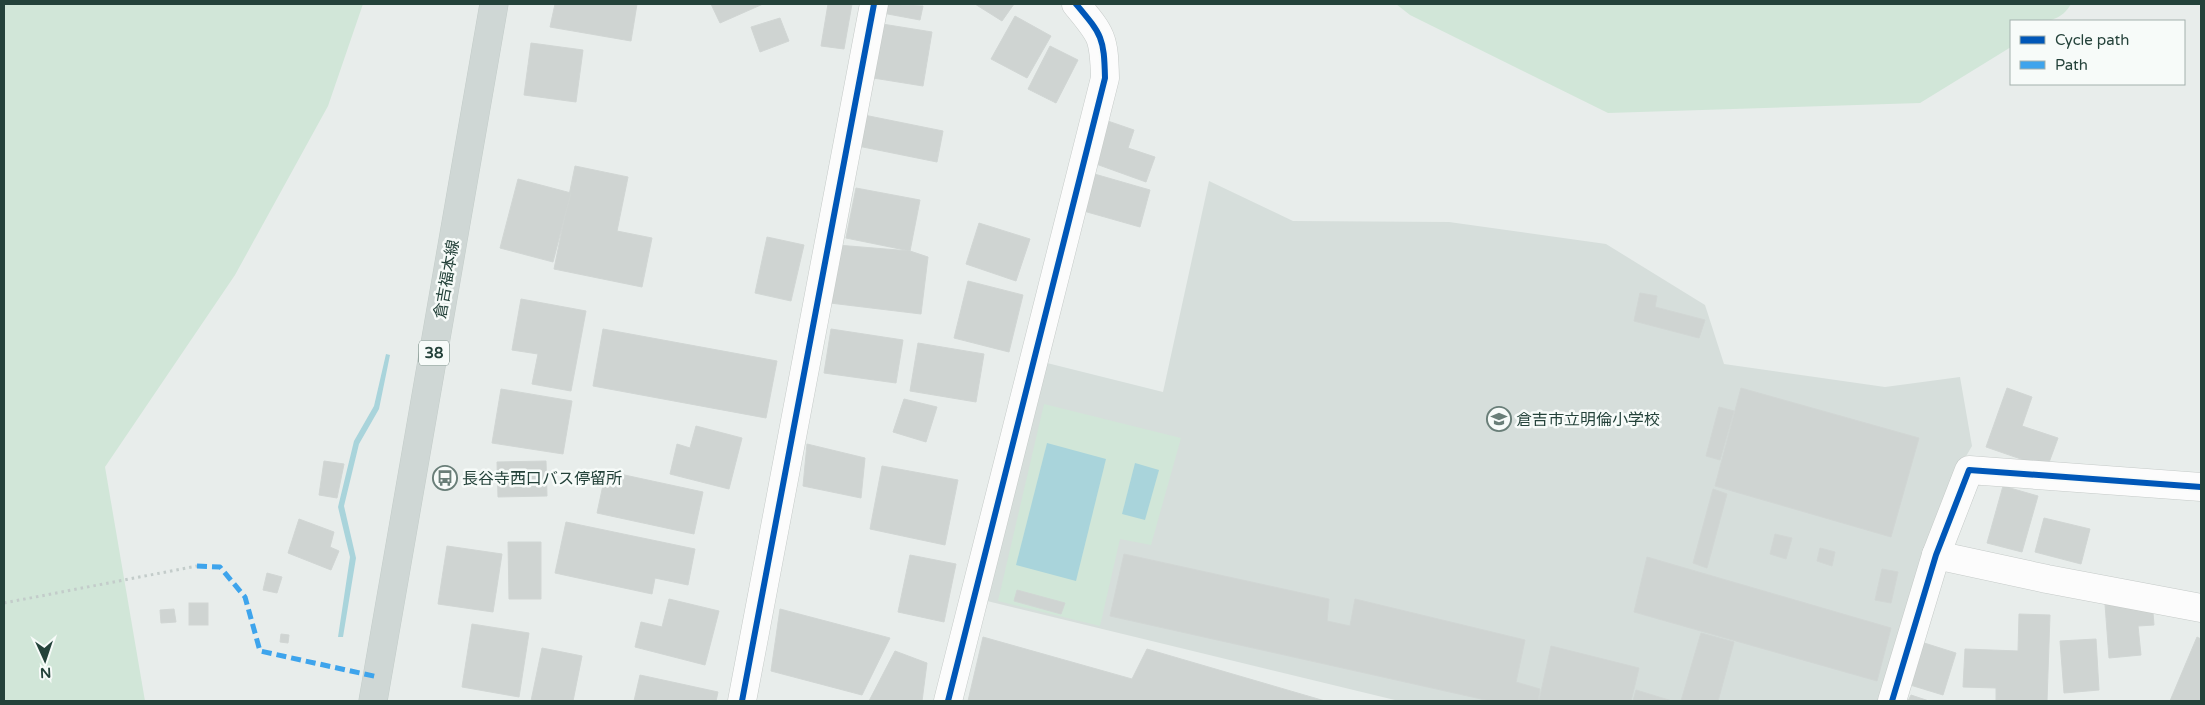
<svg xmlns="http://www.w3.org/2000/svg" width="2205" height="705" font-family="'Varela Round','Noto Sans JP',sans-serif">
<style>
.built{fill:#d6dedb}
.green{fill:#d1e6d8}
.water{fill:#a9d4db}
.building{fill:#cfd4d2;stroke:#d1d6d4}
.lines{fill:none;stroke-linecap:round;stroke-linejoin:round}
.minor-casing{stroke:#c5cac8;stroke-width:29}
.primary-casing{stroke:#c3ccc9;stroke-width:29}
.path{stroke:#c3ccca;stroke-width:3;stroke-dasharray:2.5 4;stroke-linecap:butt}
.minor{stroke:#fcfcfc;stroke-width:28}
.primary{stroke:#cfd7d5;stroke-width:28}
.quiet{stroke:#3ea4ec;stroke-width:5;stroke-dasharray:10 5;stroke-linecap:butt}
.cycleway-casing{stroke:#f7fbf9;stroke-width:9}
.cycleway{stroke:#0057b8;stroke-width:6}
.labels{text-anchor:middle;stroke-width:5;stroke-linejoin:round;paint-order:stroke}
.shield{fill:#f7fbf9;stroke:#637a73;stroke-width:1}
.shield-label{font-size:15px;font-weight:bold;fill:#24423a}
.street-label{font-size:16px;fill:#24423a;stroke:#f7fbf9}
.poi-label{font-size:16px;fill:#24423a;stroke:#f7fbf9;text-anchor:start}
</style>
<rect width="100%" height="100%" fill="#e8edeb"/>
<!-- built -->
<path class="built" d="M1209 181 1293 221 1449 222 1606 244 1705 305 1724 364 1885 387 1960 377 1972 446 1958 470 1885 701H1399L987 601 1043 362 1163 392Z"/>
<!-- green -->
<g class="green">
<path d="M4 4H363L328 106 235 275 105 467 145 701H4Z"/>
<path d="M1396 4H2071C2058 27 2034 21 2011 21V47L1920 103 1608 113 1410 15Z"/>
<path d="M1044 404 1181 438 1151 545 1120 539 1100 626 998 601Z"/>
</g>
<!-- water -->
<g class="water">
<path d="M386 354 390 355 379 409 359 444 344 506 356 558 343 637H338L350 557 338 507 354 441 374 406Z"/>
<path d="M1047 443 1106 459 1076 581 1016 565Z"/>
<path d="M1135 463 1159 470 1145 520 1122 514Z"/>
</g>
<!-- building -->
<g class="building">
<path d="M555 4H637L631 41 550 27Z"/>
<path d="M711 4H763L720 23Z"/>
<path d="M828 4H852L844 49 821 46Z"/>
<path d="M878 4 923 6 920 20 877 12Z"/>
<path d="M975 4H1014L1002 21Z"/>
<path d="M1015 16 1051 36 1027 78 991 59Z"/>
<path d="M780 18 789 41 760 52 751 27Z"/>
<path d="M876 23 932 32 923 86 867 77Z"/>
<path d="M531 43 583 50 576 102 524 95Z"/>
<path d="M1050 46 1078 60 1056 103 1028 89Z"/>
<path d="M864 115 943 131 937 162 858 146Z"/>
<path d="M1099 118 1134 130 1128 148 1155 157 1146 182 1085 160Z"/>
<path d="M575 166 628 177 617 231 652 238 642 287 554 269Z"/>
<path d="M1084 171 1150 190 1140 227 1073 208Z"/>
<path d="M518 179 571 193 553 262 500 248Z"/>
<path d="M856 188 920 200 910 251 846 238Z"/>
<path d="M979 223 1030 239 1016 281 966 264Z"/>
<path d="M767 237 804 245 791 301 755 293Z"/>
<path d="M837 245 910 251 928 257 921 314 830 303Z"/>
<path d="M968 281 1023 295 1009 352 954 338Z"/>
<path d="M1640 293 1657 296 1655 307 1705 320 1699 338 1634 321Z"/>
<path d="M521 299 586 311 571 391 532 384 538 354 512 350Z"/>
<path d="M603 329 777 361 766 418 593 386Z"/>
<path d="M831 329 903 340 896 383 824 373Z"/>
<path d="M918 343 984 354 976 402 910 391Z"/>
<path d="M1741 388 1919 438 1891 537 1715 486Z"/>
<path d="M2007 388 2032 397 2022 426 2058 438 2047 468 1986 447Z"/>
<path d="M501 389 572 401 563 454 492 443Z"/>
<path d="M904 399 937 407 926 442 893 432Z"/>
<path d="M1719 407 1734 411 1720 460 1706 456Z"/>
<path d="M696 426 742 438 729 489 670 474 677 444 690 448Z"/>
<path d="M807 444 865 458 861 498 803 486Z"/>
<path d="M324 461 344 464 337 498 319 495Z"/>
<path d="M546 461 547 496 498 497 497 462Z"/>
<path d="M882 466 958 480 945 545 870 529Z"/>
<path d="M606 471 703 492 694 534 597 513Z"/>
<path d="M2003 486 2038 496 2022 552 1987 543Z"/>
<path d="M1713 489 1727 494 1707 568 1693 563Z"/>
<path d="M2044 518 2090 529 2081 564 2035 552Z"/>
<path d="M299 519 334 532 330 547 339 551 331 570 288 553Z"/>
<path d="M566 522 695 549 688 585 655 578 652 594 555 573Z"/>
<path d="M1775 534 1792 538 1786 559 1770 554Z"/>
<path d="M508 542H541V599H509Z"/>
<path d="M447 546 502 554 493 612 438 604Z"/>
<path d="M1820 548 1835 552 1832 566 1817 561Z"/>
<path d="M1124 554 1329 599 1327 621 1350 626 1355 599 1525 640 1516 682 1540 689 1538 701H1490L1110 616Z"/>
<path d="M910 555 956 564 944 622 898 612Z"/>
<path d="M1647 557 1891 628 1877 681 1634 612Z"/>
<path d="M1882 569 1898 572 1891 603 1875 600Z"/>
<path d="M267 573 282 577 277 593 263 590Z"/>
<path d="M1017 590 1065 603 1061 614 1014 601Z"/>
<path d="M669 599 719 611 705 665 635 647 641 622 662 627Z"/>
<path d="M2152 600 2154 625 2138 626 2141 655 2109 658 2105 604Z"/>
<rect x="189" y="603" width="19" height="22"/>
<path d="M174 609 176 622 161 623 160 610Z"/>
<path d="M780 609 890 638 862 695 771 671Z"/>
<path d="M2019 614 2050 615 2047 701H1996V688L1963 687 1965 649 2018 651Z"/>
<path d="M472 624 529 633 519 697 462 687Z"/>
<path d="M1701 633 1734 642 1718 701H1681Z"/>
<path d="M281 634 289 635 288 643 280 642Z"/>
<path d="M983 637 1132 679 1147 649 1325 701H968Z"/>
<path d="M2197 637 2201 639V701H2170Z"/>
<path d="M2096 639 2099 690 2064 693 2060 641Z"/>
<path d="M1921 642 1956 653 1943 695 1907 684Z"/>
<path d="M1551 646 1639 668 1631 701H1539Z"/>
<path d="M542 648 582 656 573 701H531Z"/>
<path d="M895 651 927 663 922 701H869Z"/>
<path d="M640 675 718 692 716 701H634Z"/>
<path d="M1636 690 1672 701H1633Z"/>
<path d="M1911 695 1929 701H1908Z"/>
</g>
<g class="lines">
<defs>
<g id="minor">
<path d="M1936 555 2047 579 2201 608"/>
<path d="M742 701 874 4"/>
<path d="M948 701 1105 78C1104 37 1102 35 1076 4"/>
<path d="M1892 701 1936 555 1969 470 2201 487"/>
</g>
<path id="primary" d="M373 701 494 4"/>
</defs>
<!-- minor casing -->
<use href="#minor" class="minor-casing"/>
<!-- primary casing -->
<use href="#primary" class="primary-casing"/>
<!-- path -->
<path class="path" d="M4 603 197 566"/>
<!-- minor -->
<use href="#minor" class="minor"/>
<!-- primary -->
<use href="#primary" class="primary"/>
<!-- quiet -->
<path class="quiet" d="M197 566 220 567 245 597 260 651 378 677"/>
<defs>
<g id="cycleway">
<path d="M742 701 874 4"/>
<path d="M948 701 1105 78C1104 37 1102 35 1076 4"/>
<path d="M1892 701 1936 555 1969 470 2201 487"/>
</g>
</defs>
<!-- cycleway casing -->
<use href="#cycleway" class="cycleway-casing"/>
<!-- cycleway -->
<use href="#cycleway" class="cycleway"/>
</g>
<!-- icons -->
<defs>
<symbol id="school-ring" viewBox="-11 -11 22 22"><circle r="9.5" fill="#f7fbf9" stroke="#697e78" stroke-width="1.5"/><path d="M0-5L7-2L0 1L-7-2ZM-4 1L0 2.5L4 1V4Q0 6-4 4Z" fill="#697e78"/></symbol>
<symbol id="bus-ring" viewBox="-11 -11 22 22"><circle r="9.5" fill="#f7fbf9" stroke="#697e78" stroke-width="1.5"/><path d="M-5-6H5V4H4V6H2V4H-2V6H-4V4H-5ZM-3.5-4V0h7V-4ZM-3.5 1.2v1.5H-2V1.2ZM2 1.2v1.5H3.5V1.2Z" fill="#697e78"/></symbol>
</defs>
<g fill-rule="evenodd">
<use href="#school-ring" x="1485" y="405" width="28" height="28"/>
<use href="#bus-ring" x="431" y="464" width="28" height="28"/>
</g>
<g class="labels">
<!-- shield labels -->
<rect class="shield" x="419" y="340.5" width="30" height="25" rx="4"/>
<g class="shield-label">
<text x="434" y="358">38</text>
</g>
<!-- street labels -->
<g class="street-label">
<text transform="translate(446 279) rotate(-80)" y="6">倉吉福本線</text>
</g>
<!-- poi labels -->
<g class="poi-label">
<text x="1516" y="425">倉吉市立明倫小学校</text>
<text x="462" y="484">長谷寺西口バス停留所</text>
</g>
</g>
<!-- border -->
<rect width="2205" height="705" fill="none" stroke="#24423a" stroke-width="10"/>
<!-- legend -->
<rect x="2010" y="20" width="175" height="65" fill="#f7fbf9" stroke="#a3b1ad"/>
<rect x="2020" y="36" width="25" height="8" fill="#0057b8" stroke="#a3b1ad"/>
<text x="2055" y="45" font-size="15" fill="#24423a">Cycle path</text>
<rect x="2020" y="61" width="25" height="8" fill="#3ea4ec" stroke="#a3b1ad"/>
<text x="2055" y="70" font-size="15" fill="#24423a">Path</text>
<!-- north arrow -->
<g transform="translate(45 660) rotate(177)" stroke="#f7fbf9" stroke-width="4" paint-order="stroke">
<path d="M0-4L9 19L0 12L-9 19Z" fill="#24423a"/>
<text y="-8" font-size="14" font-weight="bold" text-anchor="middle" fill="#24423a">N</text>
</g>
</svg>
